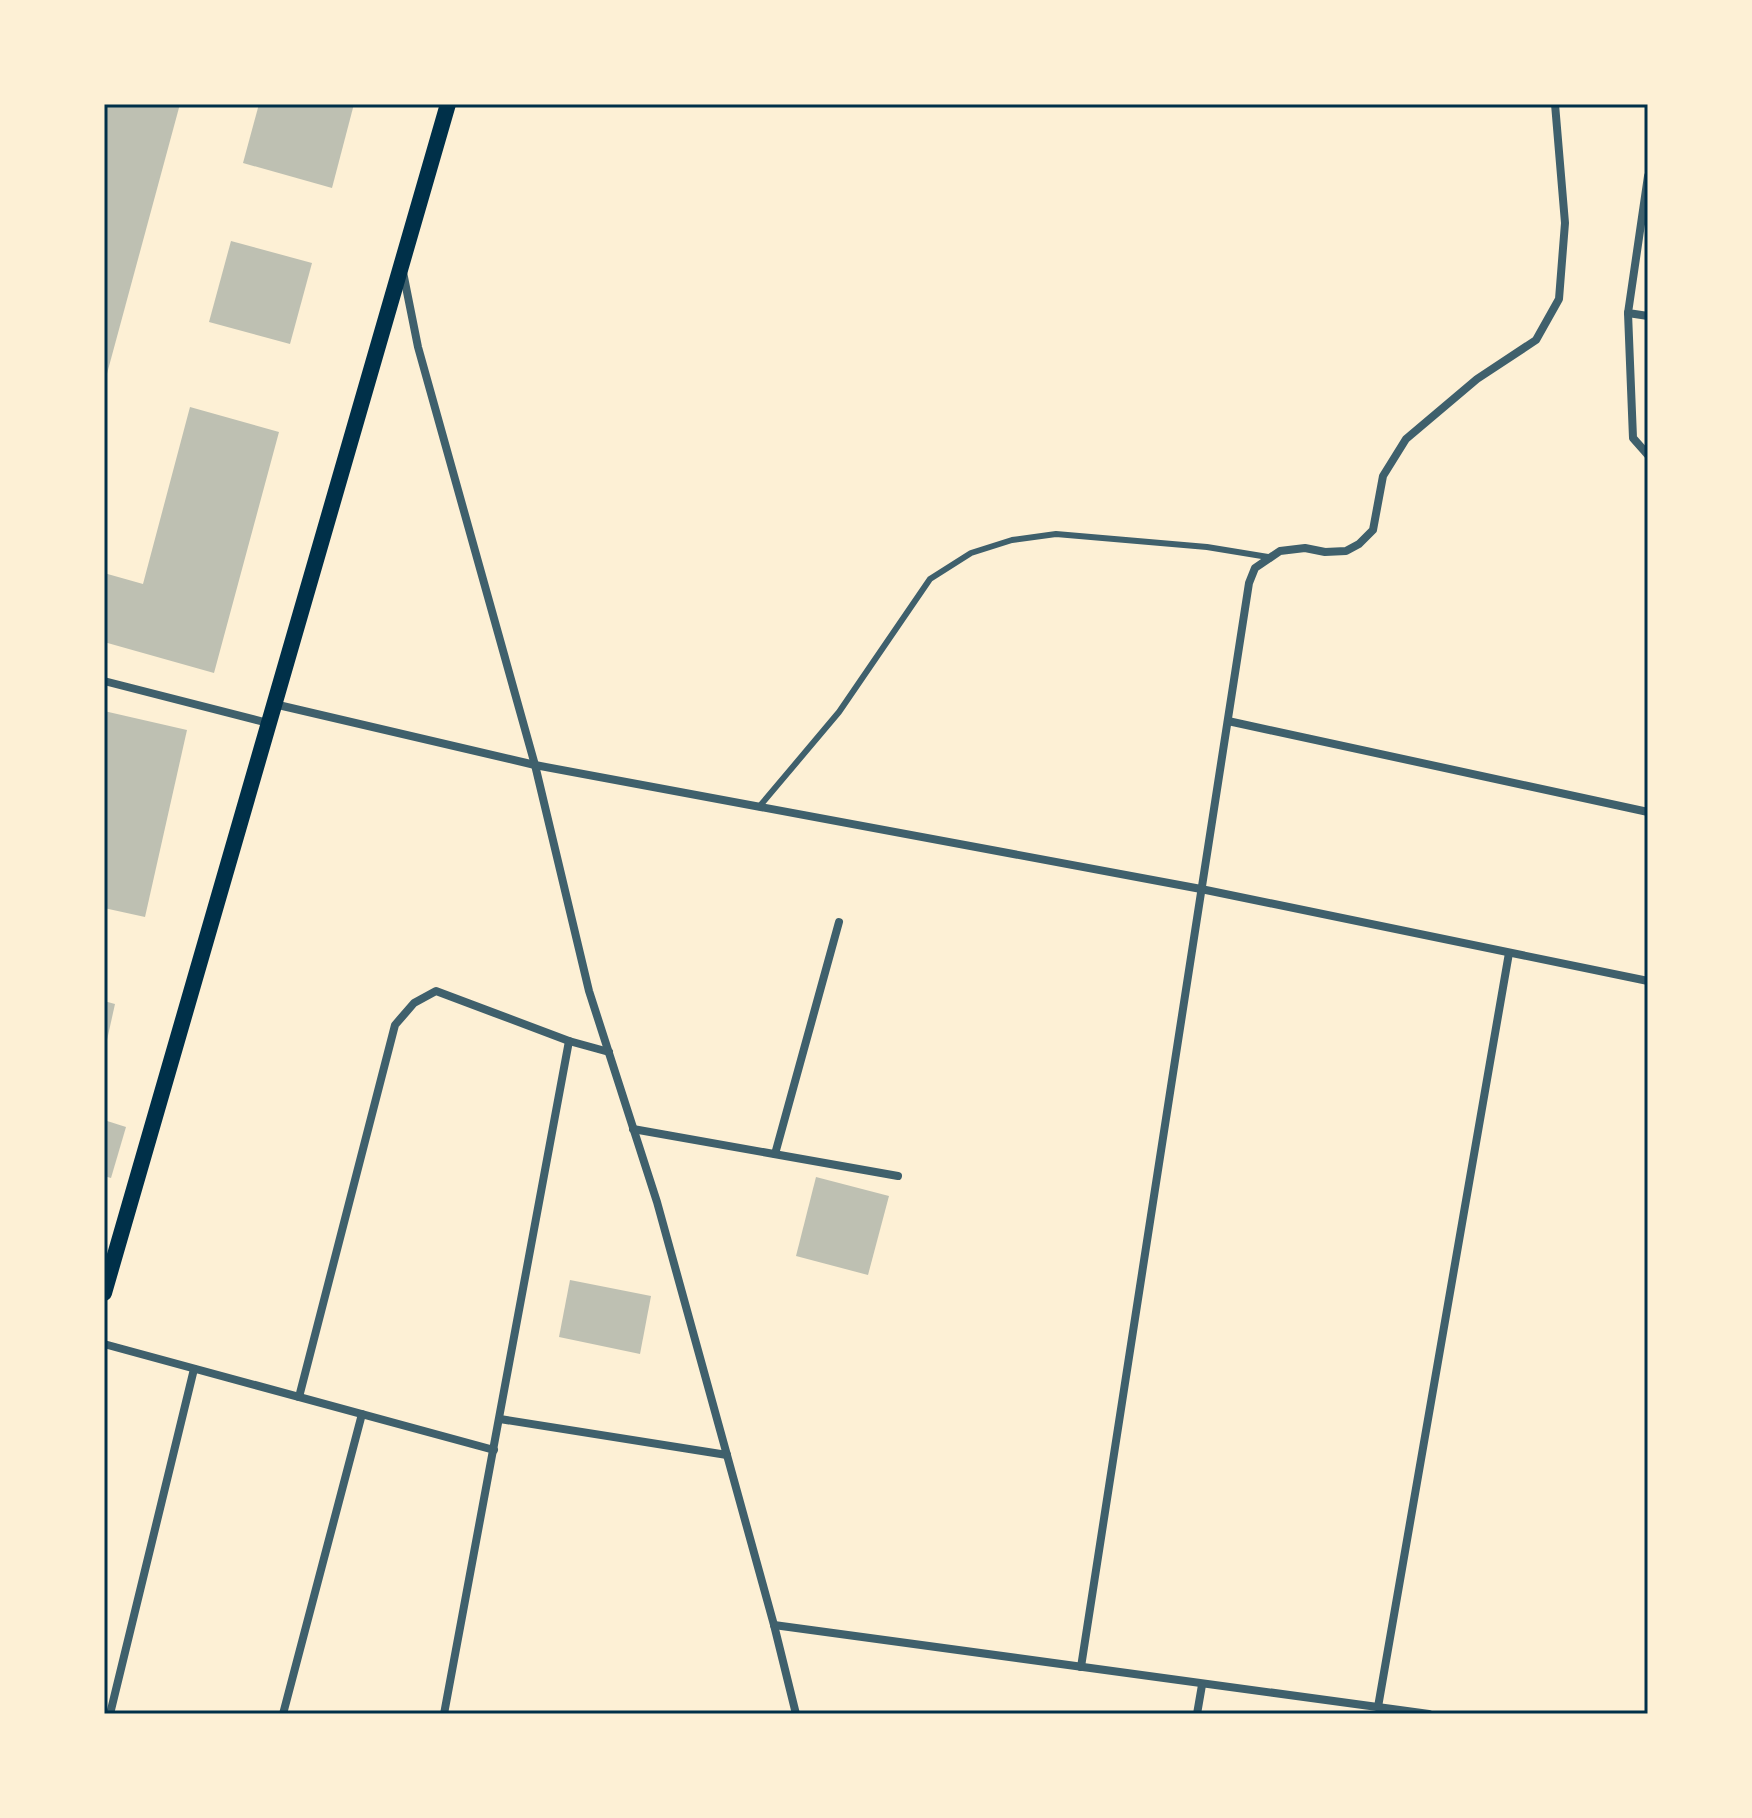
<svg xmlns="http://www.w3.org/2000/svg" width="1752" height="1818" font-family="'Zilla Slab',serif">
<style>
.building{fill:#bec0b2}
.lines{fill:none;stroke-linecap:round;stroke-linejoin:round}
.service{stroke:#3f606c;stroke-width:6}
.minor{stroke:#3f606c;stroke-width:8}
.secondary{stroke:#003049;stroke-width:16}
.neatline{fill:none;stroke:#003049;stroke-width:3}
</style>
<rect width="100%" height="100%" fill="#fdf0d5"/>
<!-- building -->
<g class="building">
<path d="M104 104H180L105 381H104Z"/>
<path d="M259 104H354L332 188 243 163Z"/>
<path d="M231 241 312 263 290 344 209 322Z"/>
<path d="M190 407 279 432 214 673 104 642V573L143 584Z"/>
<path d="M104 711 187 730 145 917 104 908Z"/>
<path d="M104 1001 115 1004 105 1049H104Z"/>
<path d="M104 1120 126 1127 111 1178 104 1176Z"/>
<path d="M816 1177 889 1196 868 1275 796 1256Z"/>
<path d="M570 1280 651 1296 640 1354 559 1337Z"/>
</g>
<g class="lines">
<!-- service -->
<path class="service" d="M759 807 839 712 930 579 971 553 1012 540 1056 534 1207 547 1268 557"/>
<!-- minor -->
<g class="minor">
<path d="M1648 176 1628 313 1648 316"/>
<path d="M403 272 418 347 535 765 589 991 657 1202 774 1625 796 1714"/>
<path d="M1628 313 1633 438 1648 455"/>
<path d="M104 681 268 723"/>
<path d="M274 704 535 765 1201 889 1648 981"/>
<path d="M1228 721 1648 812"/>
<path d="M633 1129 898 1176"/>
<path d="M775 1154 839 922"/>
<path d="M104 1344 494 1450"/>
<path d="M299 1397 395 1025 414 1003 436 991 569 1041 609 1052"/>
<path d="M500 1419 727 1455"/>
<path d="M774 1625 1429 1714"/>
<path d="M1081 1667 1249 583 1255 568 1280 551 1305 548 1325 552 1346 551 1359 544 1373 530 1383 476 1406 439 1477 379 1536 340 1559 299 1565 223 1555 104"/>
<path d="M1378 1707 1509 953"/>
<path d="M110 1714 194 1369"/>
<path d="M283 1714 362 1414"/>
<path d="M444 1714 569 1041"/>
<path d="M1197 1714 1202 1685"/>
</g>
<!-- secondary -->
<path class="secondary" d="M104 1293 448 104"/>
</g>
<!-- border -->
<rect width="1752" height="1818" fill="none" stroke="#fdf0d5" stroke-width="212"/>
<rect x="106" y="106" width="1540" height="1606" class="neatline"/>
</svg>
